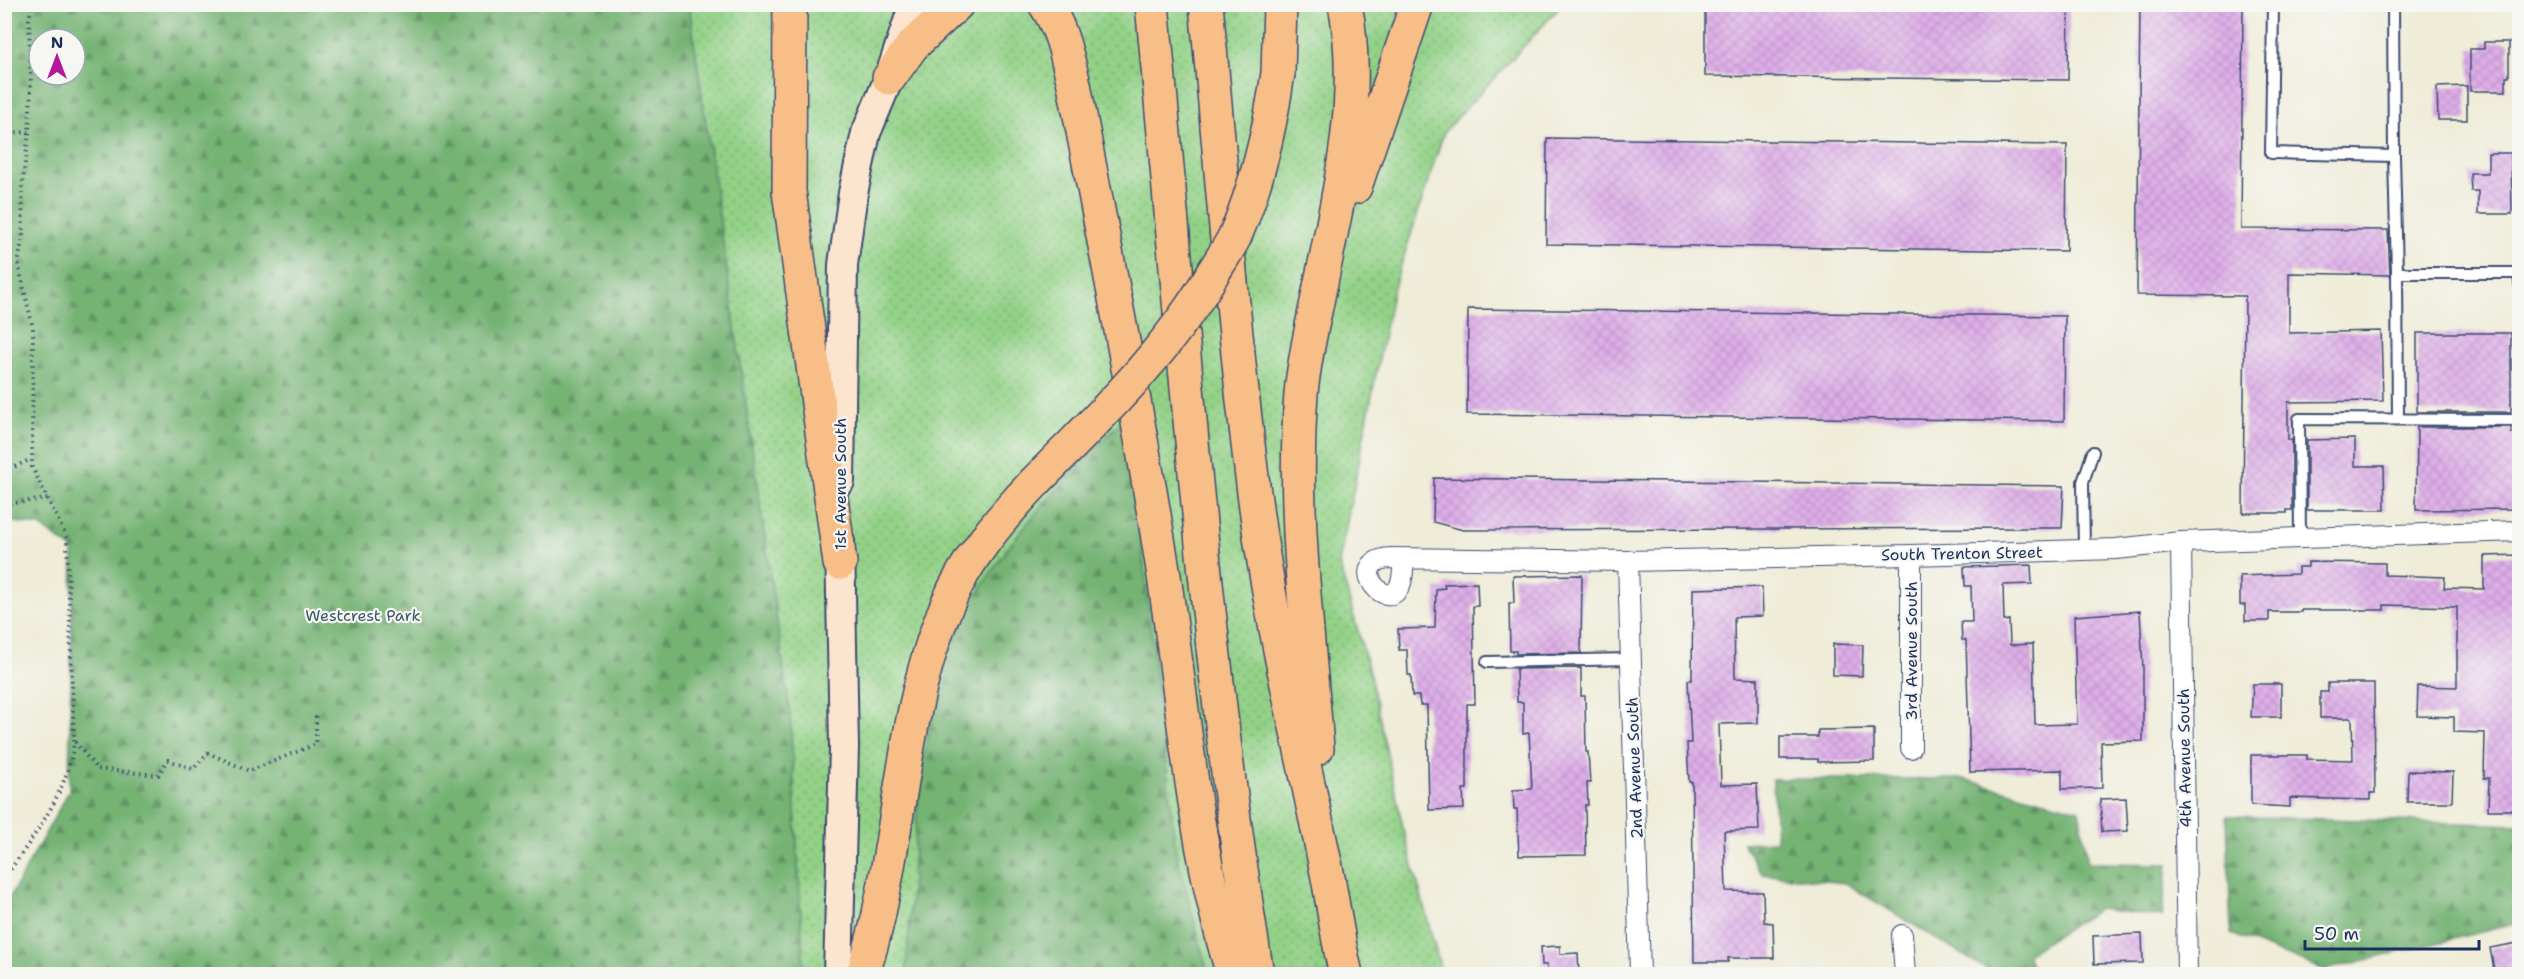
<svg xmlns="http://www.w3.org/2000/svg" width="2524" height="979" font-family="'Shantell Sans',sans-serif">
<style>
.green{fill:url(#green-dots);stroke:#568072;stroke-width:1.5}
.forest{fill:url(#forest-firs);stroke:#487168;stroke-width:1.5;fill-rule:evenodd}
.building{fill:url(#building-cross-hatch)}
.lines{fill:none;stroke-linecap:round;stroke-linejoin:round}
.service-casing{stroke:#3b4b70;stroke-width:14}
.minor-casing{stroke:#3b4b70;stroke-width:22}
.secondary-casing{stroke:#3b4b70;stroke-width:32}
.motorway-casing{stroke:#3b4b70;stroke-width:36}
.path{stroke:#3b4b70;stroke-width:4;stroke-dasharray:1.5 4.5;stroke-linecap:butt}
.service{stroke:#fff;stroke-width:10}
.minor{stroke:#fff;stroke-width:20}
.secondary{stroke:#fce5cf;stroke-width:28}
.motorway{stroke:#f7be88;stroke-width:33}
.motorway-bridge-casing{stroke:#3b4b70;stroke-width:36;stroke-linecap:butt}
.motorway-bridge{stroke:#f7be88;stroke-width:33}
.labels{text-anchor:middle;stroke-width:4.5;stroke-linejoin:round;paint-order:stroke}
.street-label{font-size:16px;fill:#1b2f5e;stroke:#f6f6f2}
.park-label{font-size:16px;fill:#395868;stroke:#f6f6f2}
</style>
<defs>
<pattern id="green-dots" width="8" height="8" patternUnits="userSpaceOnUse" patternTransform="scale(1.5)"><rect width="8" height="8" fill="#92d186"/><path d="M2 2h.1M6 6h.1" fill="none" stroke="#76aa71" stroke-width="1.8" stroke-linecap="round"/></pattern>
<pattern id="forest-firs" width="22" height="20" patternUnits="userSpaceOnUse" patternTransform="scale(1.5)"><rect width="22" height="20" fill="#75b373"/><path d="M5 1l3.5 6h-7zM16 11l3.5 6h-7z" fill="#5f9262"/></pattern>
<pattern id="building-cross-hatch" width="8" height="8" patternUnits="userSpaceOnUse" patternTransform="scale(1.5)"><rect width="8" height="8" fill="#deade8"/><path d="M0 0l8 8M0 8l8-8" fill="none" stroke="#be95c9"/></pattern>
</defs>
<rect width="100%" height="100%" fill="#f6f6f2"/>
<filter id="ink" filterUnits="userSpaceOnUse"><feTurbulence type="fractalNoise" baseFrequency=".0167" numOctaves="2"/><feDisplacementMap in="SourceGraphic" scale="12" xChannelSelector="R" yChannelSelector="G"/><feConvolveMatrix kernelMatrix="1 2 1 2 8 2 1 2 1" color-interpolation-filters="sRGB"/></filter>
<filter id="wash" filterUnits="userSpaceOnUse"><feTurbulence type="fractalNoise" baseFrequency=".008" numOctaves="4" result="noise"/><feDisplacementMap in="SourceGraphic" scale="24" xChannelSelector="R" yChannelSelector="G"/><feGaussianBlur stdDeviation="1.35" result="paint"/><feColorMatrix in="noise" values="0 0 0 0 0 0 0 0 0 0 0 0 0 0 0 0 0 1.4 0 .05"/><feComposite in="paint" operator="in"/></filter>
<g filter="url(#wash)">
<rect width="100%" height="100%" fill="#efecd8"/>
<!-- green -->
<path class="green" d="M689 5H1562L1444 132 1392 293 1339 563 1369 671 1404 832 1442 974H1208L1176 853 1126 417 1021 531 985 583 953 646 910 922 906 974H804L790 714Z"/>
<!-- forest -->
<g class="forest">
<path d="M5 4 689 5 790 714 804 974H5V901L10 897 69 791 73 550 40 526 5 520ZM39 39H75V75H39Z"/>
<path d="M1127 416 1176 853 1208 974H906C916 840 912 701 985 582 1023 520 1077 469 1127 416Z"/>
<path d="M1773 779H1963L2079 810 2088 863 2168 864 2162 917 2099 909 2027 954 2034 974H1994L1845 883 1762 874 1743 843 1776 841Z"/>
<path d="M2227 816 2519 825V923L2325 970 2231 934Z"/>
</g>
<g id="blocks">
<!-- building -->
<g class="building">
<path d="M1705 4H2069L2068 80 1705 76Z"/>
<path d="M2140 4H2243L2241 229 2388 230 2390 275 2289 273V333L2381 331 2383 401 2288 402V440H2292V510H2287V513H2243L2245 296 2137 295Z"/>
<path d="M2484 42H2509V77H2506V91H2470V49H2484Z"/>
<path d="M2467 86V120H2438L2437 87Z"/>
<path d="M1547 138 2067 145 2066 251 1546 244Z"/>
<path d="M2488 153H2511L2512 214H2478V191H2471L2470 173H2488Z"/>
<path d="M1468 309 2065 316 2064 421 1467 414Z"/>
<rect x="2417" y="333" width="94" height="79"/>
<path d="M2417 427H2511V433H2520V509L2416 510Z"/>
<path d="M2355 439V466H2384L2385 510H2307V440Z"/>
<path d="M1434 478 2064 486 2062 528 1463 530 1433 522Z"/>
<path d="M2520 555 2518 760H2520V810H2488L2489 778H2484L2485 733 2454 732V717L2417 716 2418 686 2457 687V607L2384 605V610H2301V612H2269V621H2245V605H2240V576L2298 574V567H2308V562L2385 563V575L2445 577 2444 588 2484 589V556Z"/>
<path d="M2031 565 2032 584 2003 585 2004 621 2009 620 2010 645 2033 644 2035 725 2077 724 2074 616 2140 611 2143 669V741L2101 742 2102 788 2062 789V770L1970 772 1966 640H1962L1961 622H1972L1971 586H1965L1964 567Z"/>
<path d="M1582 575 1581 653 1516 654V651H1510L1509 603H1514L1513 576Z"/>
<path d="M1477 583 1478 606H1473L1475 704H1467V789H1463L1464 809 1429 810 1427 705H1420L1419 696H1412L1411 675H1408L1407 650H1399L1398 629 1435 628 1436 589 1445 588 1444 584Z"/>
<path d="M1762 587 1763 616 1734 617 1735 678 1758 679V723L1719 724 1721 785 1757 784 1759 830 1724 831 1726 891 1763 892 1764 922 1773 923 1774 958H1728V962H1694L1692 782H1689L1687 743H1691L1688 680H1692L1693 589Z"/>
<path d="M1833 644 1863 645 1862 676 1833 675Z"/>
<path d="M1581 668V696H1585L1586 752H1588L1590 783H1587L1588 805H1585L1586 855 1519 856 1517 809H1514L1513 790 1532 789 1529 733 1523 734V702H1517L1516 669Z"/>
<path d="M2328 683H2374L2375 793H2370V800L2290 798V807L2251 805V755H2307V759L2353 760 2352 718H2320V692H2328Z"/>
<path d="M2253 684H2281V717H2251Z"/>
<path d="M1874 729V761L1818 762V759H1780V737H1818V730Z"/>
<path d="M2408 771 2453 772 2452 802H2407Z"/>
<path d="M2126 798 2128 831 2102 832 2100 799Z"/>
<path d="M2142 934 2143 963 2094 964 2093 936Z"/>
<path d="M2518 943 2520 975H2495L2490 948Z"/>
<path d="M1560 946V954L1578 953 1579 975H1547V965H1542L1541 947Z"/>
</g>
</g>
</g>
<g filter="url(#ink)">
<use href="#blocks" fill-opacity="0" stroke="#3b4b70" stroke-width="1.5"/>
<g class="lines">
<defs>
<g id="service">
<path d="M2273 4 2271 153 2394 156 2393 4"/>
<path d="M2394 156 2397 273H2519L2520 284"/>
<path d="M2397 273 2398 419"/>
<path d="M2300 538 2299 419 2520 420"/>
<path d="M2084 550 2083 482 2093 452"/>
<path d="M1487 662 1631 659"/>
</g>
<g id="minor">
<path d="M2181 542 2187 974"/>
<path d="M1911 555V748"/>
<path d="M1403 559C1407 637 1335 562 1390 558L1628 561 1911 555 2116 549 2181 542 2520 531"/>
<path d="M1628 561 1640 974"/>
<path d="M1902 935 1905 974"/>
</g>
<g id="secondary">
<path d="M840 481 843 265 853 193 866 133 889 78 914 4"/>
<path d="M838 974 844 747 840 542"/>
</g>
<g id="motorway">
<path d="M790 4 789 191 840 563"/>
<path d="M1045 4C1062 28 1067 57 1074 84 1105 248 1138 411 1164 576 1184 709 1193 845 1233 974"/>
<path d="M1152 4C1183 328 1205 654 1257 974"/>
<path d="M1206 4C1222 174 1234 346 1257 515 1273 632 1301 747 1325 863 1333 900 1337 938 1346 974"/>
<path d="M1278 73 1280 4"/>
<path d="M889 78 912 46 957 4"/>
<path d="M1355 187 1417 4"/>
<path d="M1317 748C1308 630 1292 512 1301 394 1304 358 1313 323 1320 287 1339 195 1363 98 1345 4"/>
<path d="M863 974C869 953 876 931 880 908 902 807 906 701 947 605 966 559 1000 519 1034 483"/>
</g>
</defs>
<!-- service casing -->
<use href="#service" class="service-casing"/>
<!-- minor casing -->
<use href="#minor" class="minor-casing"/>
<!-- secondary casing -->
<use href="#secondary" class="secondary-casing"/>
<!-- motorway casing -->
<use href="#motorway" class="motorway-casing"/>
<!-- path -->
<g class="path">
<path d="M4 133 29 132"/>
<path d="M4 472 31 459"/>
<path d="M4 504 47 499"/>
<path d="M75 742 97 769 158 775 168 760 193 769 208 753 249 771 316 744V715"/>
<path d="M4 879C32 838 69 792 74 741L67 538 32 467 33 328 18 263 23 236 22 189 29 132 31 89 29 20 32 4"/>
</g>
<!-- service -->
<use href="#service" class="service"/>
<!-- minor -->
<use href="#minor" class="minor"/>
<!-- secondary -->
<use href="#secondary" class="secondary"/>
<!-- motorway -->
<use href="#motorway" class="motorway"/>
<defs>
<path id="motorway-bridge" d="M1034 483C1099 417 1168 352 1214 271 1221 260 1229 248 1235 236 1258 183 1270 129 1278 73"/>
</defs>
<!-- motorway-bridge casing -->
<use href="#motorway-bridge" class="motorway-bridge-casing"/>
<!-- motorway-bridge -->
<use href="#motorway-bridge" class="motorway-bridge"/>
</g>
</g>
<g class="labels">
<!-- street labels -->
<g class="street-label">
<text transform="translate(840 484) rotate(-90)" y="6">1st Avenue South</text>
<text transform="translate(1962 553) rotate(-1)" y="6">South Trenton Street</text>
<text transform="translate(1911 651) rotate(-90)" y="6">3rd Avenue South</text>
<text transform="translate(2184 758) rotate(-91)" y="6">4th Avenue South</text>
<text transform="translate(1634 768) rotate(-92)" y="6">2nd Avenue South</text>
</g>
<!-- park labels -->
<g class="park-label">
<text x="363" y="621">Westcrest Park</text>
</g>
</g>
<!-- margin -->
<rect width="2524" height="979" fill="none" stroke="#f6f6f2" stroke-width="24"/>
<!-- north arrow -->
<g transform="translate(57 57)"><circle r="28" fill="#f6f6f2" stroke="#9ea6b7" stroke-width="1.5"/>
<path d="M0-4.5L10 22L0 15L-10 22Z" fill="#b5179e"/>
<text y="-9" font-size="16" font-weight="bold" text-anchor="middle" fill="#1b2f5e">N</text>
</g>
<!-- scale -->
<path d="M2305 940v9h174v-9" fill="none" stroke="#1b2f5e" stroke-width="3"/>
<text x="2314" y="940" font-size="18" fill="#1b2f5e" stroke="#f6f6f2" stroke-width="4.5" paint-order="stroke">50 m</text>
</svg>
